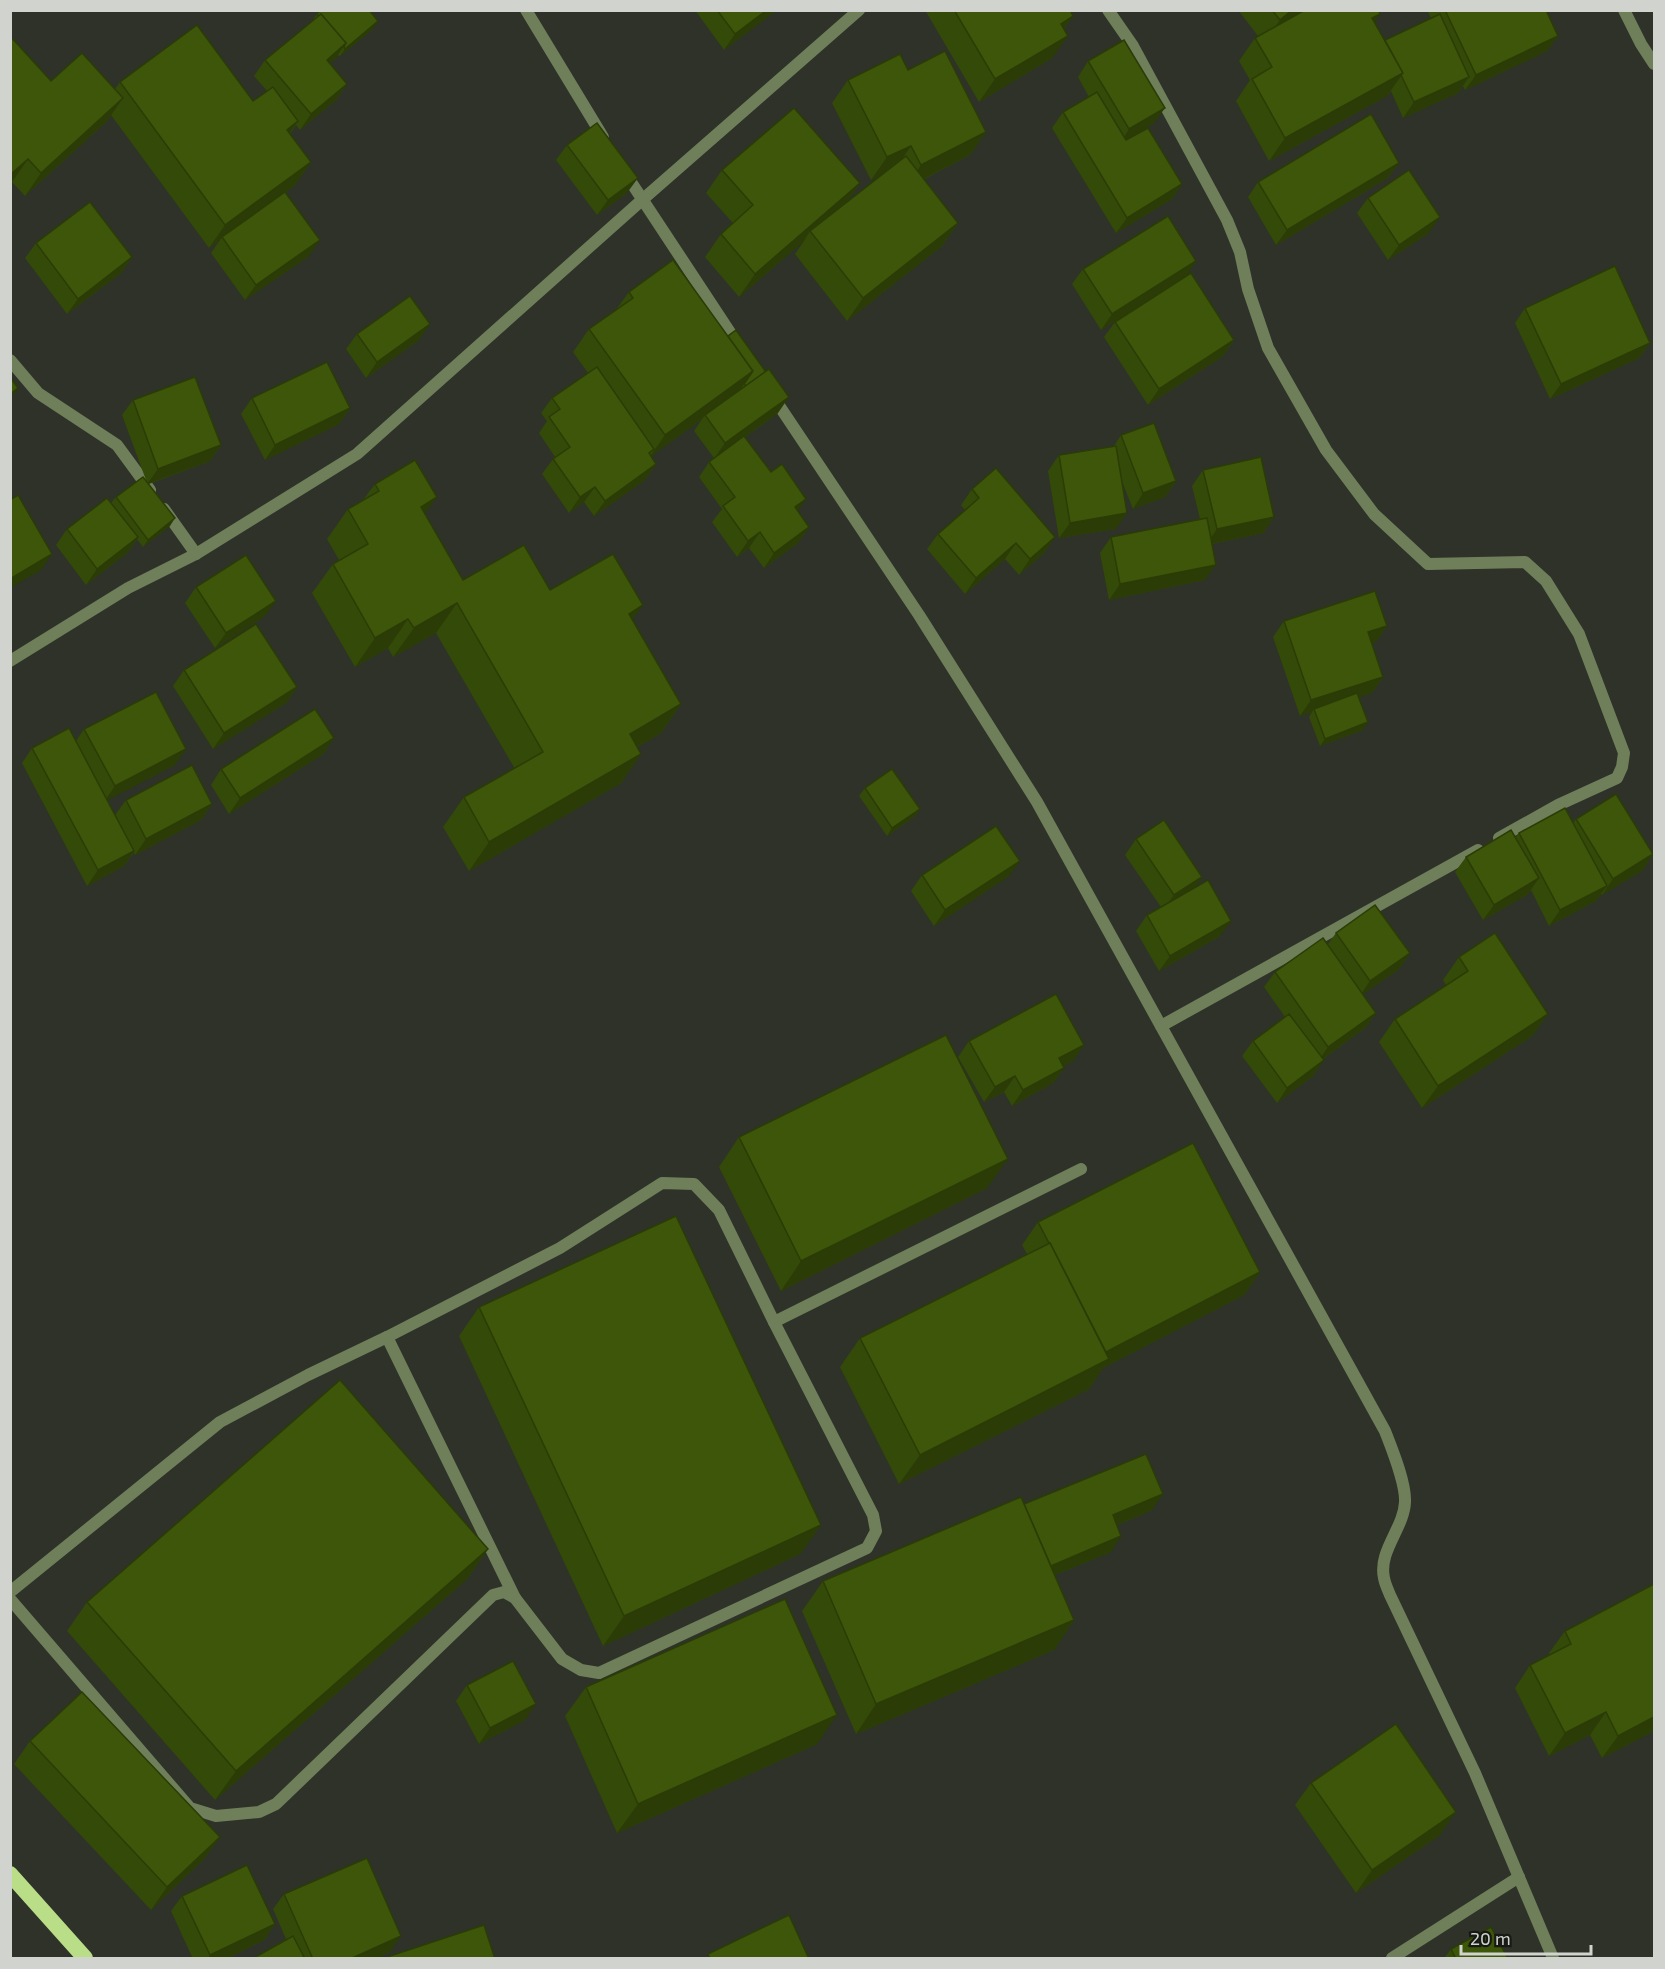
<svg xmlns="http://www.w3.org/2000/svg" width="1665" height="1969" font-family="'Exo 2',sans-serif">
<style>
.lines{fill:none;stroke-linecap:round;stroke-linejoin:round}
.service{stroke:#6f7f5a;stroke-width:12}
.minor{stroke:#6f7f5a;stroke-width:12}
.trunk{stroke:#bade88;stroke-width:16}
.wall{fill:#344a08}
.shaded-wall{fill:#2b3c06}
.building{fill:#3d5609;stroke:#2b3c06;stroke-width:1.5}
</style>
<rect width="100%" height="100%" fill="#2e3229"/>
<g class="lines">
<!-- service -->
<g class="service">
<path d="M387 1337 515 1598"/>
<path d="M10 1592 220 1422 308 1375 387 1337 560 1248 662 1183 694 1184 719 1210 774 1322 1081 1169"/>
<path d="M10 1599 190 1808 216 1816 259 1812 276 1804 493 1595 504 1592 515 1598 562 1659 581 1670 599 1673 867 1548 876 1531 873 1515 774 1322"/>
</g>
<!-- minor -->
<g class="minor">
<path d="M526 10 603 137"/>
<path d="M1108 10 1133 46 1227 220 1240 252 1248 289 1268 348 1326 450 1374 514 1428 564 1525 562 1546 581 1579 634 1624 753 1622 767 1617 778 1558 805 1499 838"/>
<path d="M1624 10 1641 44 1654 64"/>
<path d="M625 173 739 346"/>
<path d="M10 360 38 393 117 445 150 490"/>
<path d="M772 395 919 615 1037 802 1385 1431C1392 1449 1406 1483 1405 1502 1404 1528 1378 1551 1384 1578 1385 1584 1388 1590 1390 1595L1475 1773 1553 1958"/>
<path d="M164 509 196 554"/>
<path d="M10 661 128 588 196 554 357 454 642 200 859 10"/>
<path d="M1161 1026 1478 850"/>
<path d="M1392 1958 1519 1877"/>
</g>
<!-- trunk -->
<path class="trunk" d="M10 1874 85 1958"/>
</g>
<!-- wall -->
<g class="wall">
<path d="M695 10H777L724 50Z"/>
<path d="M925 10H1070L1073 16 1064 29 1052 58 979 102Z"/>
<path d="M1238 10H1378L1380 14 1374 21 1385 40 1431 18 1427 10H1546L1558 36 1547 51 1465 90 1463 86 1458 93 1403 118 1391 91 1387 96 1269 161 1236 101 1250 80 1239 61 1255 38 1258 36Z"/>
<path d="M317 14 373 29 340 56 338 55 335 59 330 63 347 84 336 100 300 130 296 125 290 134 311 162 295 185 282 195 309 256 245 300 211 253 220 240 209 248 111 115 107 121 25 196 12 182 10 183V36L51 81 115 89 120 82 253 101 267 91 254 76 265 60 312 21Z"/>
<path d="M1088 61 1154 123 1126 140 1182 184 1172 199 1116 233 1052 128 1063 112 1089 97 1078 77Z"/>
<path d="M908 70 986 132 970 155 924 179 958 223 942 246 847 321 795 254 804 241 739 297 705 257 721 234 733 223 706 193 722 170 860 183 846 203 882 175 871 180 832 103 848 80Z"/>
<path d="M567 145 627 193 597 215 556 160Z"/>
<path d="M1399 163 1388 178 1276 245 1248 197 1258 182Z"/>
<path d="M1368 198 1429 233 1388 260 1357 213Z"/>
<path d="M36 243 132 257 121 273 67 314 25 258Z"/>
<path d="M673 260 778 413 745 437 809 527 798 543 764 568 749 548 737 557 712 522 722 509 699 477 709 462 714 458 694 431 702 419 651 456 656 464 645 480 594 516 584 502 569 513 542 474 553 459 555 457 539 433 547 421 541 413 552 398 588 373 573 352 589 329 615 311 629 292Z"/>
<path d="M1196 261 1186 275 1234 340 1223 356 1148 405 1104 337 1115 322 1120 318 1101 330 1072 284 1083 269Z"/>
<path d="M1525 308 1650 343 1639 358 1550 399 1515 323Z"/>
<path d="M357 334 419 340 366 378 346 349Z"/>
<path d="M252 398 350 408 339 424 265 460 241 414Z"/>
<path d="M133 400 221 445 210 461 149 484 170 526 143 547 137 539 127 553 86 585 56 545 67 529 111 503 116 497 146 480 122 415Z"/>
<path d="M1121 435 1176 481 1165 497 1133 509 1121 479 1116 529 1059 538 1048 471 1059 455 1114 446Z"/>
<path d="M1203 470 1274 517 1263 533 1212 544 1205 580 1109 600 1100 553 1111 537 1200 519 1192 486Z"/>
<path d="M375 484 425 514 463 580 550 590 632 620 681 704 661 733 637 747 641 754 621 783 469 871 443 827 464 797 515 769 436 633 393 657 388 648 355 667 312 593 333 564 339 560 327 539 348 509 363 500Z"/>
<path d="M972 489 1055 537 1044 553 1019 575 1005 559 965 594 927 549 938 534 965 510 961 505Z"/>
<path d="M196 587 265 616 215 648 185 603Z"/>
<path d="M1284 621 1387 626 1376 642 1372 643 1383 677 1372 693 1358 697 1363 730 1320 746 1309 717 1312 712 1300 716 1273 637Z"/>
<path d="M184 670 297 687 286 703 213 749 173 686Z"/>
<path d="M84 729 175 765 107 800 115 815 126 800 212 804 201 820 135 855 134 852 124 866 87 886 22 763 32 748 76 741Z"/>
<path d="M334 738 323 754 229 814 211 785 221 769Z"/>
<path d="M865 788 920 809 914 817 887 836 859 796Z"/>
<path d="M1576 819 1653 854 1643 870 1602 895 1601 894 1596 901 1549 926 1531 890 1528 894 1483 920 1455 872 1466 857 1515 838 1519 833 1573 823Z"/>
<path d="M1136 839 1202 877 1193 889 1220 936 1159 971 1136 931 1147 915 1161 907 1125 855Z"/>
<path d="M922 875 1009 876 934 926 911 891Z"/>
<path d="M1336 933 1410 953 1399 969 1363 994 1376 1013 1365 1028 1323 1059 1313 1076 1277 1103 1242 1056 1253 1041 1285 1017 1264 987 1275 972 1328 944Z"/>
<path d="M1459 957 1548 1014 1532 1036 1422 1108 1379 1042 1395 1019 1446 985 1443 980Z"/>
<path d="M969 1041 1073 1061 1063 1066 1064 1068 1053 1083 1012 1106 1004 1092 984 1102 958 1057Z"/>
<path d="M739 1137 987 1188 781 1291 719 1167Z"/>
<path d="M1038 1222 1260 1272 1244 1295 1103 1368 1089 1389 899 1484 840 1367 860 1338 1027 1254 1022 1245Z"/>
<path d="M479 1307 821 1525 800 1554 603 1646 459 1336Z"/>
<path d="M1024 1504 1152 1510 1117 1525 1111 1552 1055 1575 1074 1620 1054 1650 856 1734 802 1611 823 1581Z"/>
<path d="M488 1549 467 1579 215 1800 67 1631 87 1602Z"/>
<path d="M1654 1584V1731L1602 1758 1590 1735 1549 1756 1515 1688 1530 1665 1550 1656 1549 1653 1565 1631Z"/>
<path d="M467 1685 525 1720 479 1744 456 1701Z"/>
<path d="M586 1687 817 1744 617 1833 565 1716Z"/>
<path d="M30 1741 220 1837 204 1859 151 1910 14 1764Z"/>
<path d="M1311 1783 1440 1835 1356 1893 1295 1805Z"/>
<path d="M284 1894 390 1952 375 1959H252L286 1939 273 1909Z"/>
<path d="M182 1896 275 1924 264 1940 226 1959H193L171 1911Z"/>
<path d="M1451 1949 1508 1959H1446L1445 1957Z"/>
</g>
<!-- shaded-wall -->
<g class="shaded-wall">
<path d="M767 10H777L724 50 735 34Z"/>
<path d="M1292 10H1305L1264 43 1280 20Z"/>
<path d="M1380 14 1364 37 1372 18Z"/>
<path d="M1073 16 1057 39 1061 24Z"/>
<path d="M378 21 373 29 340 56 345 49Z"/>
<path d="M1068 36 1052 58 979 102 995 79Z"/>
<path d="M1558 36 1547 51 1465 90 1476 75Z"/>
<path d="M346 43 335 59 316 75 327 60Z"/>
<path d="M1403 73 1387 96 1269 161 1285 138Z"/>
<path d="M1469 77 1458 93 1403 118 1414 102Z"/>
<path d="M347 84 336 100 300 130 311 114Z"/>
<path d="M123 98 107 121 25 196 41 173Z"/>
<path d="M1165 108 1154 123 1119 145 1129 129Z"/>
<path d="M298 121 282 144 287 130Z"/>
<path d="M986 132 970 155 905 188 921 165Z"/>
<path d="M911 146 895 169 871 180 887 157Z"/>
<path d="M28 159 12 182 10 183V175Z"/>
<path d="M311 162 295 185 223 238 222 237 220 240 209 248 225 225Z"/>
<path d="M1399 163 1388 178 1276 245 1287 230Z"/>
<path d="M638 178 627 193 597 215 608 200Z"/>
<path d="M860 183 844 206 810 231 804 241 739 297 755 274Z"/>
<path d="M1182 184 1172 199 1116 233 1127 218Z"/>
<path d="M1440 217 1429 233 1388 260 1399 245Z"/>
<path d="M958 223 942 246 847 321 863 298Z"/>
<path d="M320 240 309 256 245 300 256 285Z"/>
<path d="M132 257 121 273 67 314 78 299Z"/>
<path d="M1196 261 1186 277 1101 330 1112 314Z"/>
<path d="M430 324 419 340 366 378 377 362Z"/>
<path d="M1234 340 1223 356 1148 405 1159 389Z"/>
<path d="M1650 343 1639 358 1550 399 1561 384Z"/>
<path d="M753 371 737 394 705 415 702 419 649 458 665 435Z"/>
<path d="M18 388 10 399V394Z"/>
<path d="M789 397 778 413 714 459 725 443Z"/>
<path d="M350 408 339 424 265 460 275 445Z"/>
<path d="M221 445 210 461 147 484 158 469Z"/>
<path d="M656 464 645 480 594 516 605 501Z"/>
<path d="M1176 481 1165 497 1133 509 1143 493Z"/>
<path d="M595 487 584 502 569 513 580 497Z"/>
<path d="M437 497 416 526 421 507Z"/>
<path d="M806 499 795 515V507Z"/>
<path d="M1127 513 1116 529 1059 538 1070 523Z"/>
<path d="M1274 517 1263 533 1206 545 1217 529Z"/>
<path d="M175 518 170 526 143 547 148 540Z"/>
<path d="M809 527 798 543 764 568 774 553Z"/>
<path d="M760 532 749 548 737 557 748 541Z"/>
<path d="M138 537 127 553 86 585 97 569Z"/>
<path d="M1055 537 1044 553 1019 575 1030 559Z"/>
<path d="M1016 543 1005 559 965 594 976 578Z"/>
<path d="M52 554 41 570 10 588V579Z"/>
<path d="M1216 565 1205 580 1109 600 1120 584Z"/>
<path d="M276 601 265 616 215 648 226 633Z"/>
<path d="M457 603 436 633 393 657 414 628Z"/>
<path d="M643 605 622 634 629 614Z"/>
<path d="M408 619 388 648 355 667 375 638Z"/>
<path d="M1387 626 1376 642 1357 648 1368 632Z"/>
<path d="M1383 677 1372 693 1315 711 1314 709 1312 712 1300 716 1311 700Z"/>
<path d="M297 687 286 703 213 749 224 733Z"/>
<path d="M681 704 661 733 609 763 630 734Z"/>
<path d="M1368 722 1363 730 1320 746 1325 739Z"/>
<path d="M334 738 323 754 229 814 240 798Z"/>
<path d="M186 749 175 765 104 802 115 786Z"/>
<path d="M641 754 621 783 469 871 489 842Z"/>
<path d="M212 804 201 820 135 855 146 839Z"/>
<path d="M920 809 914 817 887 836 892 828Z"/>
<path d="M134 851 124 866 87 886 98 870Z"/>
<path d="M1653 854 1643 870 1602 895 1613 879Z"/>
<path d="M1020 861 1009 876 934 926 945 910Z"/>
<path d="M1202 877 1191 892 1163 911 1174 895Z"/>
<path d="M1539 878 1528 894 1483 920 1494 905Z"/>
<path d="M1607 886 1596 901 1549 926 1560 910Z"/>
<path d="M1231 921 1220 936 1159 971 1170 956Z"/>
<path d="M1410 953 1399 969 1359 997 1370 981Z"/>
<path d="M1376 1013 1365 1028 1317 1063 1328 1047Z"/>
<path d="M1548 1014 1532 1036 1422 1108 1438 1086Z"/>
<path d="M1084 1045 1073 1061 1048 1074 1059 1058Z"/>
<path d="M1324 1060 1313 1076 1277 1103 1287 1088Z"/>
<path d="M1064 1068 1053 1083 1012 1106 1023 1090Z"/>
<path d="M1015 1076 1004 1092 984 1102 995 1087Z"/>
<path d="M1008 1159 987 1188 781 1291 801 1261Z"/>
<path d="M1260 1272 1244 1295 1103 1368 1089 1389 899 1484 920 1455 1105 1352Z"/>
<path d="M1163 1494 1152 1510 1102 1531 1113 1515Z"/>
<path d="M821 1525 800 1554 603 1646 624 1616Z"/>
<path d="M1121 1536 1111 1552 1035 1583 1046 1568Z"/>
<path d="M488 1549 467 1579 215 1800 236 1771Z"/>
<path d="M1074 1620 1054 1650 856 1734 876 1704Z"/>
<path d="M536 1704 525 1720 479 1744 490 1728Z"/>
<path d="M1606 1712 1590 1735 1549 1756 1565 1733Z"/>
<path d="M837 1715 817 1744 617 1833 638 1804Z"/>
<path d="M1654 1717V1731L1602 1758 1618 1736Z"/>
<path d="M1456 1812 1440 1835 1356 1893 1372 1870Z"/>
<path d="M220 1837 204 1859 151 1910 167 1887Z"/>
<path d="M275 1924 264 1940 226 1959H208L210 1955Z"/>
<path d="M401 1936 390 1952 375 1959H350Z"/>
</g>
<!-- building -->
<g class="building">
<path d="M321 10H369L378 21 345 49 344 47 346 43 321 14 318 16 317 14Z"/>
<path d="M717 10H767L735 34Z"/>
<path d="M954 10H1070L1073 16 1061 24 1068 36 995 79Z"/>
<path d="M1272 10H1292L1280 20Z"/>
<path d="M1305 10H1378L1380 14 1372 18 1403 73 1285 138 1252 79 1272 67 1255 38Z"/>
<path d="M1445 10H1546L1558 36 1476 75Z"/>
<path d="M321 14 346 43 327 60 347 84 311 114 265 60Z"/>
<path d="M1440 14 1469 77 1414 102 1401 75 1403 73 1385 40Z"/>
<path d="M197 25 253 101 273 87 298 121 287 130 311 162 225 225 120 82Z"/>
<path d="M10 36 51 81 82 53 123 98 41 173 28 159 10 175Z"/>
<path d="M1124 40 1165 108 1129 129 1088 61Z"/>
<path d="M945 51 986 132 921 165 911 146 887 157 848 80 900 54 908 70Z"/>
<path d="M1097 92 1126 140 1148 128 1182 184 1127 218 1063 112Z"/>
<path d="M794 108 860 183 755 274 721 234 753 205 722 170Z"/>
<path d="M1371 114 1399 163 1287 230 1258 182Z"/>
<path d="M597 123 638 178 608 200 567 145Z"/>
<path d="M906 156 958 223 863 298 810 231Z"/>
<path d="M1409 170 1440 217 1399 245 1368 198Z"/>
<path d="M285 192 320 240 256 285 222 237Z"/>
<path d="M90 202 132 257 78 299 36 243Z"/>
<path d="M1168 216 1196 261 1112 314 1083 269Z"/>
<path d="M673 260 753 371 665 435 589 329 633 298 629 292Z"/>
<path d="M1615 266 1650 343 1561 384 1525 308Z"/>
<path d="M1191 273 1234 340 1159 389 1115 322Z"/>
<path d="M410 296 430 324 377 362 357 334Z"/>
<path d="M736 330 766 372 746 386 744 384 753 371 728 336Z"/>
<path d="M327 362 350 408 275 445 252 398Z"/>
<path d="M597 367 654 449 649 453 656 464 605 501 595 487 580 497 553 459 570 447 549 417 560 409 552 398Z"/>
<path d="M769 369 789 397 725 443 705 415Z"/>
<path d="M10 377 18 388 10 394Z"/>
<path d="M195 377 221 445 158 469 133 400Z"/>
<path d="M1154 423 1176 481 1143 493 1121 435Z"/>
<path d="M744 436 771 472 782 464 806 499 795 507 809 527 774 553 760 532 748 541 723 506 735 497 709 462Z"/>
<path d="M1116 446 1127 513 1070 523 1059 455Z"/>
<path d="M1261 457 1274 517 1217 529 1203 470Z"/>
<path d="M415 460 437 497 421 507 463 580 524 545 550 590 613 554 643 605 629 614 681 704 630 734 641 754 489 842 464 797 543 752 457 603 414 628 408 619 375 638 333 564 368 544 348 509 379 491 375 484Z"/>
<path d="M996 468 1055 537 1030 559 1016 543 976 578 938 534 979 498 972 489Z"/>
<path d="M143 477 175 518 148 540 116 497Z"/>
<path d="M18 495 52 554 10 579V500Z"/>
<path d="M107 498 138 537 97 569 67 529Z"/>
<path d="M1207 518 1216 565 1120 584 1111 537Z"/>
<path d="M246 555 276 601 226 633 196 587Z"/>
<path d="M1375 591 1387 626 1368 632 1383 677 1311 700 1284 621Z"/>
<path d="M256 624 297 687 224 733 184 670Z"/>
<path d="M156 692 186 749 115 786 84 729Z"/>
<path d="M1357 693 1368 722 1325 739 1314 709Z"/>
<path d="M315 709 334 738 240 798 221 769Z"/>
<path d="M69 728 134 851 98 870 32 748Z"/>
<path d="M192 765 212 804 146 839 126 800Z"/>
<path d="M892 769 920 809 892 828 865 788Z"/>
<path d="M1616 794 1653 854 1613 879 1576 819Z"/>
<path d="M1565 808 1607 886 1560 910 1519 833Z"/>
<path d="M1164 820 1202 877 1174 895 1136 839Z"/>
<path d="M996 826 1020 861 945 910 922 875Z"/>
<path d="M1511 830 1539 878 1494 905 1466 857Z"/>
<path d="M1208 880 1231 921 1170 956 1147 915Z"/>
<path d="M1375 905 1410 953 1370 981 1336 933Z"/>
<path d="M1495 933 1548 1014 1438 1086 1395 1019 1468 971 1459 957Z"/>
<path d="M1323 938 1376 1013 1328 1047 1275 972Z"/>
<path d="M1056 994 1084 1045 1059 1058 1064 1068 1023 1090 1015 1076 995 1087 969 1041Z"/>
<path d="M1289 1014 1324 1060 1287 1088 1253 1041Z"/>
<path d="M946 1035 1008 1159 801 1261 739 1137Z"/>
<path d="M1193 1143 1260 1272 1106 1352 1050 1243H1049L1038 1222Z"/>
<path d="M676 1216 821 1525 624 1616 479 1307Z"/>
<path d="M1050 1243 1109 1359 920 1455 860 1338Z"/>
<path d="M340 1380 488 1549 236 1771 87 1602Z"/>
<path d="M1146 1454 1163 1494 1113 1515 1121 1536 1051 1566 1024 1504Z"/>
<path d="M1021 1497 1074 1620 876 1704 823 1581Z"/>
<path d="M1654 1584V1717L1618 1736 1606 1712 1565 1733 1530 1665 1571 1644 1565 1631Z"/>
<path d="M785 1599 837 1715 638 1804 586 1687Z"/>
<path d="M513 1661 536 1704 490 1728 467 1685Z"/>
<path d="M82 1692 220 1837 167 1887 30 1741Z"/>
<path d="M1396 1724 1456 1812 1372 1870 1311 1783Z"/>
<path d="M367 1858 401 1936 350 1959H313L284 1894Z"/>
<path d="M247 1865 275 1924 210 1955 182 1896Z"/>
<path d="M789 1915 809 1959H710L708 1954Z"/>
<path d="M484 1925 495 1959H384V1958Z"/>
<path d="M1491 1927 1508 1959H1456L1451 1949Z"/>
<path d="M293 1936 305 1959H252Z"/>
</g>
<!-- border -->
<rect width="1665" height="1969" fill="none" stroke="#d1d3ce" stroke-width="24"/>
<!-- scale -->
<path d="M1461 1945v9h130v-9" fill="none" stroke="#d1d3ce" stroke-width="3"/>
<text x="1470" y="1945" font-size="18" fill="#d1d3ce" stroke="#171915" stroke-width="4.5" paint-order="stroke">20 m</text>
</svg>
